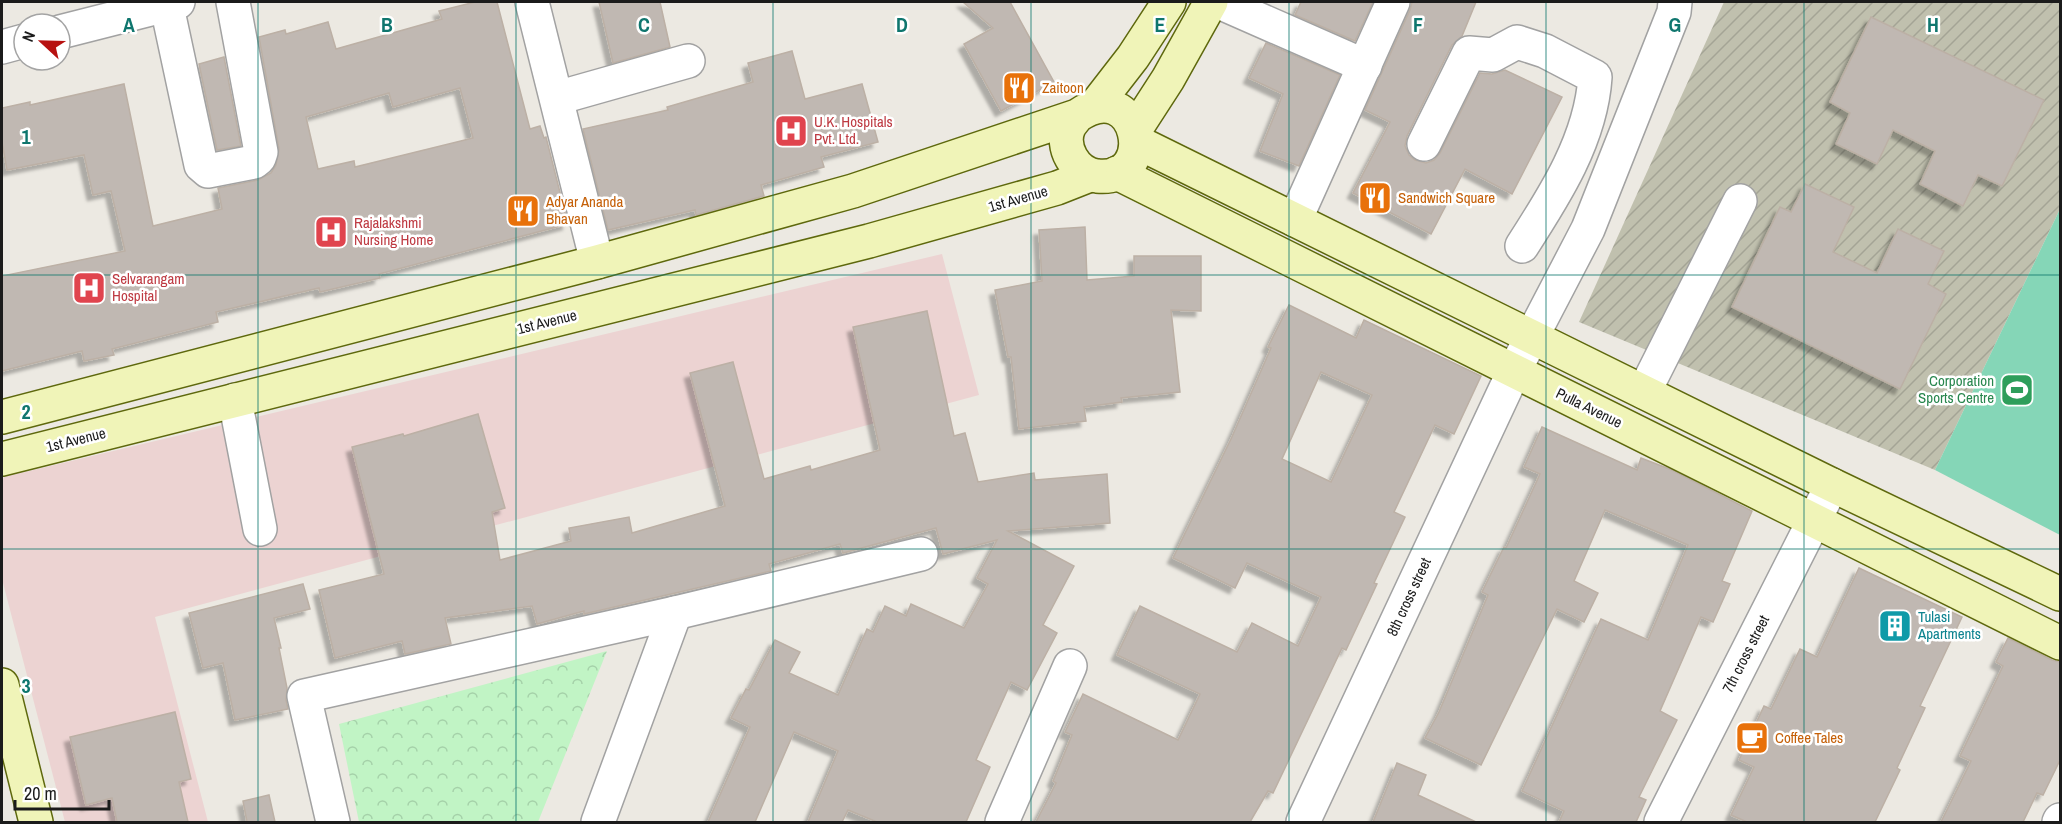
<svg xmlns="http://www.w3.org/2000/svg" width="2062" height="824" font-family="'Archivo Narrow',sans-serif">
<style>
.commercial{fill:#ecd3d2}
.construction{fill:url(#construction-furrows)}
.park{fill:url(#park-crowns)}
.pitch{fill:#85d6b7}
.building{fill:#c0b8b2;stroke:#bcb0a5;stroke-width:1.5;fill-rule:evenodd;filter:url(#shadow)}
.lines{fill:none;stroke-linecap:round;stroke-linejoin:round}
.street-casing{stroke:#a2a2a2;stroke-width:36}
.secondary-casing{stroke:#5e680d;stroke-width:36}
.street{stroke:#fff;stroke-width:33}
.secondary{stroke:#f0f4b8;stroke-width:33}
.grid{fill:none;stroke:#0f766e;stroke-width:1.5;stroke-opacity:0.55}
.labels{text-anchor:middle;stroke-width:5;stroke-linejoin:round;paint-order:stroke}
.food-label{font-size:15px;fill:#c56008;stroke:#fff;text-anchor:start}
.health-label{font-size:15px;fill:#be3a42;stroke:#fff;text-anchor:start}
.street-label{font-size:15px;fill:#1b1b1b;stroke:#fff}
.leisure-label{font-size:15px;fill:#27864d;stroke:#fff;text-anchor:end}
.culture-label{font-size:15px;fill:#0d838f;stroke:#fff;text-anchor:start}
.grid-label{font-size:20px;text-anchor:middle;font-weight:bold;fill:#0f766e;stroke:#fff;stroke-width:5;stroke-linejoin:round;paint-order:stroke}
</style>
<defs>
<pattern id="construction-furrows" width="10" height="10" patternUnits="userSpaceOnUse" patternTransform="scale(1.5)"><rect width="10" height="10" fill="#c0c0ae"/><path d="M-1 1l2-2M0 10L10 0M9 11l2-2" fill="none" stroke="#a4a495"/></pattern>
<pattern id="park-crowns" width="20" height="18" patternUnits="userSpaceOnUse" patternTransform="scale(1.5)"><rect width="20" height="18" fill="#c1f4c5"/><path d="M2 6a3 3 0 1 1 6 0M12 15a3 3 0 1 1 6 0" fill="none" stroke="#a5d1a9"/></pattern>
<filter id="shadow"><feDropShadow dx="-5.5" dy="5.5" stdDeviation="1.5" flood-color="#0004"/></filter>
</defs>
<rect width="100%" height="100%" fill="#ece9e2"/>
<!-- commercial -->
<path class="commercial" d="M942 254 979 395 155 617 208 822H65L2 579V482L4 477Z"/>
<!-- construction -->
<path class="construction" d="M1724 2H2060V209L1935 470 1579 322Z"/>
<!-- park -->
<path class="park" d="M607 651 538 822H359L339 724Z"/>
<!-- pitch -->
<path class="pitch" d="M2060 209V535L1935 470Z"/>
<!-- building -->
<g class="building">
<path d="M475 2H497L530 129 540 126 544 138 546 137 568 224 379 274 380 278 320 292 319 288 216 312 218 322 112 349 114 355 84 361 82 351 2 371V276L125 251 111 191 93 195 84 155 7 170 2 142V108L30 102V105L124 84 153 226 222 209 218 188 258 180 271 173 276 165 279 149 259 37 285 30 286 34 328 22 336 49 442 19 439 11ZM460 88 473 138 355 167 354 161 318 169 306 117 389 93 393 107Z"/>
<path d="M599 2H660L670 47 613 63Z"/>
<path d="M963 2H1010L1054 82 1001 111 964 44 993 28Z"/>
<path d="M1301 2H1373L1355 41 1295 15Z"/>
<path d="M1412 2H1476L1462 36 1452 45 1407 136 1405 146 1409 155 1415 160 1426 163 1434 160 1440 153 1480 73 1492 74 1505 70 1562 97 1512 194 1465 169 1431 234 1353 193 1390 122 1365 110 1410 10Z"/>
<path d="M1871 17 2044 100 2002 186 1978 175 1963 206 1920 184 1935 151 1893 130 1877 164 1836 144 1850 113 1830 102Z"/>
<path d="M1266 43 1340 75 1299 166 1260 151 1283 94 1249 78Z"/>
<path d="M792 51 805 99 862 84 878 142 821 157 824 167 761 185 764 196 696 215 695 210 608 230 583 129 668 110 667 107 753 82 748 63Z"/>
<path d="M224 57 241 146 217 150 199 64Z"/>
<path d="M1805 184 1854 207 1833 252 1877 273 1898 229 1944 251 1928 284 1946 294 1900 389 1732 307 1780 207 1791 212Z"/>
<path d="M1085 227 1087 280 1134 276V256H1201V311L1171 310 1180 392 1121 398 1122 402 1084 407 1086 421 1019 429 1011 357H1008L995 290 1042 281 1039 230Z"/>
<path d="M1289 305 1356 338 1364 320 1481 376 1454 434 1435 425 1394 512 1405 517 1374 583 1377 584 1346 650 1342 648 1273 793 1268 791 1250 822H1036L1056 783 1053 781 1072 735 1065 732 1083 694 1178 740 1200 694 1117 655 1140 606 1237 652 1252 623 1298 646 1321 597 1247 563 1235 588 1173 558 1231 439 1271 348 1268 347ZM1321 372 1372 395 1331 482 1282 459Z"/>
<path d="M927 311 954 436 965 433 978 482 1034 473 1035 480 1107 474 1110 523 1008 531 1074 566 1043 625 1057 633 1027 690 1011 682 976 760 990 767 966 822H877L848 810 842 822H808L838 751 794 732 755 822H708L750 727 731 718 746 689 749 690 775 640 800 652 789 673 838 695 867 629 873 632 885 606 906 616 911 604 964 628 988 584 977 578 997 540 943 554 936 528 843 553 840 544 769 564 771 571 584 614V611L537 624 532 606 445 618 451 644 405 654 402 641 335 658 319 590 384 574 352 447 403 434 404 436 478 414 505 508 492 512 500 560 571 541 569 528 629 517 632 533 725 506 690 373 733 362 764 479 810 466 811 470 880 450 853 327Z"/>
<path d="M1542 427 1637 470 1641 458 1672 470 1752 511 1722 581 1730 584 1713 622 1701 617 1660 711 1677 720 1639 797 1646 800 1636 822H1559L1564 811 1522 791 1601 619 1648 640 1688 545 1605 510 1574 581 1598 593 1584 622 1557 609 1481 765 1425 738 1439 712 1488 595 1482 592 1504 547 1506 548 1540 474 1524 467Z"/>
<path d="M1859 568 1962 617 1920 706 1925 708 1897 768 1900 770 1875 822H1747L1731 815 1754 767 1739 760 1764 706 1771 709 1800 649 1817 657Z"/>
<path d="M303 584 310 609 274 618 281 648H279L287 688 286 700 288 709 235 720 223 663 203 668 189 613Z"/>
<path d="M2008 638 2052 660 2061 662V758L2043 795 2037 793 2023 822H1941L1971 761 1960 756 2003 666 1996 662Z"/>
<path d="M175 712 191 779 179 782 188 822H117L112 798 86 805 70 737Z"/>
<path d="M1397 763 1426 775 1418 795 1476 822H1373Z"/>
<path d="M269 795 275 822H247L243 801Z"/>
</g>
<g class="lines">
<defs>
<g id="street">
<path d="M166 2 201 165 208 171 254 162 259 158 261 152 233 2"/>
<path d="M532 2 597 262"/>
<path d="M1219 2 1365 66"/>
<path d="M60 32 178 2"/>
<path d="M2 47 24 41"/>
<path d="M557 98 688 61"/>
<path d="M1424 144 1469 53 1493 55 1517 42 1545 51 1595 77C1591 139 1555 195 1522 246"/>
<path d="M1295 220 1393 2"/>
<path d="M1644 392 1740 201"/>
<path d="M235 400 260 529"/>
<path d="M333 822 304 696 675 613 921 554"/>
<path d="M598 822 675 613"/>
<path d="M1002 822 1070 666"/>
<path d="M1303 822 1514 371 1588 229 1674 12 1675 2"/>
<path d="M1661 822 1832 485"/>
<path d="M2059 822 2060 820"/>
</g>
<g id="secondary">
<path d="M1095 106 1133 57 1169 2"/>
<path d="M1135 130 1168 79 1211 2"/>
<path d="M1137 142 1832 485 2060 594"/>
<path d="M1117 173 2060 643"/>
<path d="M2 417 597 262 853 191 1077 116C1139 73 1161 183 1097 176 1075 173 1060 147 1069 127 1071 123 1075 119 1077 116"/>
<path d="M2 459 869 241 1057 188 1090 175"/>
<path d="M2 685 36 822"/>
</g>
</defs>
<!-- street casing -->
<use href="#street" class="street-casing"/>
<!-- secondary casing -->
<use href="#secondary" class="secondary-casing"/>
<!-- street -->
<use href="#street" class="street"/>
<!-- secondary -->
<use href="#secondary" class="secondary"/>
</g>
<!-- grid -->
<path class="grid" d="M258 2V822M516 2V822M773 2V822M1031 2V822M1289 2V822M1546 2V822M1804 2V822M2 275H2060M2 549H2060"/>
<!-- icons -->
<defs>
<symbol id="restaurant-square" viewBox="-11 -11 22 22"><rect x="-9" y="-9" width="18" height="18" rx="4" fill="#e8710a" stroke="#fff"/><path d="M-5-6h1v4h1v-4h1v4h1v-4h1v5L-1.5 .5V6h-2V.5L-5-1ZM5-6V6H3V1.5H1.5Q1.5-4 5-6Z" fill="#fff"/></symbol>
<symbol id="hospital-square" viewBox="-11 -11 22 22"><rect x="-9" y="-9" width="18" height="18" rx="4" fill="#e0444e" stroke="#fff"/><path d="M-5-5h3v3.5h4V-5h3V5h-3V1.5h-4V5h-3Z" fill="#fff"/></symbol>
<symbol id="stadium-square" viewBox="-11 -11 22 22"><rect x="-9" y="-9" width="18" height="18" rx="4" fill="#2e9e5b" stroke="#fff"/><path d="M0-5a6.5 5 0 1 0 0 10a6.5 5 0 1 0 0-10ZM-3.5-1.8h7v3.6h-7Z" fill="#fff"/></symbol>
<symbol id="building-square" viewBox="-11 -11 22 22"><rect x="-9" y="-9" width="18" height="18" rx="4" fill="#0f9aa8" stroke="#fff"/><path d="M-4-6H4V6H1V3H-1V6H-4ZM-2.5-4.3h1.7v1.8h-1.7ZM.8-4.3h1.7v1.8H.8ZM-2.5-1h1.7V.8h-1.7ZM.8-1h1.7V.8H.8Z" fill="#fff"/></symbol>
<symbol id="cafe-square" viewBox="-11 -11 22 22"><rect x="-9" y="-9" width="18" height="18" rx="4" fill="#e8710a" stroke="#fff"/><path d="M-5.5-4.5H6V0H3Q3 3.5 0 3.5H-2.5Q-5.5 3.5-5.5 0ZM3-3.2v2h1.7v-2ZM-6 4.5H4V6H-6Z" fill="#fff"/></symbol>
</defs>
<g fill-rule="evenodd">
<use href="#restaurant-square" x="1000" y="69" width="38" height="38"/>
<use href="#hospital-square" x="772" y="112" width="38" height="38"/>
<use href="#restaurant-square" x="1356" y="179" width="38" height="38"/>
<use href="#restaurant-square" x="504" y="192" width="38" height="38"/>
<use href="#hospital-square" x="312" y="213" width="38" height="38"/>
<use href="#hospital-square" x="70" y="269" width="38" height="38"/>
<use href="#stadium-square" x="1998" y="371" width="38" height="38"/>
<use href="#building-square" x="1876" y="607" width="38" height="38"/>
<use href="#cafe-square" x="1733" y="719" width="38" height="38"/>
</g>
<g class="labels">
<!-- food labels -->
<g class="food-label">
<text x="1042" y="93">Zaitoon</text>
<text x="1398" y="203">Sandwich Square</text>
<text x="546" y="207">Adyar Ananda<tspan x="546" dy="17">Bhavan</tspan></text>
<text x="1775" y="743">Coffee Tales</text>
</g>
<!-- health labels -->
<g class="health-label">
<text x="814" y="127">U.K. Hospitals<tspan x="814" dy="17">Pvt. Ltd.</tspan></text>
<text x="354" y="228">Rajalakshmi<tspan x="354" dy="17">Nursing Home</tspan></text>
<text x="112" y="284">Selvarangam<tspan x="112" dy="17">Hospital</tspan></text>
</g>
<!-- street labels -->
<g class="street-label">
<text transform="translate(1018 199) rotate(-16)" y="5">1st Avenue</text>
<text transform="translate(547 322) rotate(-14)" y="5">1st Avenue</text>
<text transform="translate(1589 408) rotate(26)" y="5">Pulla Avenue</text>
<text transform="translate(76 440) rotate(-14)" y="5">1st Avenue</text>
<text transform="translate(1409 597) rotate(-65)" y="5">8th cross street</text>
<text transform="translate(1746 654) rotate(-63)" y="5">7th cross street</text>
</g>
<!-- leisure labels -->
<g class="leisure-label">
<text x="1994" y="386">Corporation<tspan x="1994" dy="17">Sports Centre</tspan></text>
</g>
<!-- culture labels -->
<g class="culture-label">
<text x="1918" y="622">Tulasi<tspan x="1918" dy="17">Apartments</tspan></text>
</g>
</g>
<g class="grid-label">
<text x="129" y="32">A</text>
<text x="387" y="32">B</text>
<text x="644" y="32">C</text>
<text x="902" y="32">D</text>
<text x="1160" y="32">E</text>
<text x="1418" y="32">F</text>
<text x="1675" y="32">G</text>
<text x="1933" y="32">H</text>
<text x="26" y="144">1</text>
<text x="26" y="419">2</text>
<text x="26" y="693">3</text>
</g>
<!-- border -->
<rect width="2062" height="824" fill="none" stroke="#1b1b1b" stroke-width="6"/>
<!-- north arrow -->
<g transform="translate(42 42) rotate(292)"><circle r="28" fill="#ffffff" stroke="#a4a4a4" stroke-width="1.5"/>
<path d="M0-4.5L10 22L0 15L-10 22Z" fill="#b71110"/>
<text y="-9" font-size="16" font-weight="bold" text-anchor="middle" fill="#1b1b1b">N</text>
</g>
<!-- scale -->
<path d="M15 800v9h94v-9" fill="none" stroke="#1b1b1b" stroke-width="3"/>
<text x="24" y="800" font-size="18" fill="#1b1b1b" stroke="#ffffff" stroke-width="4.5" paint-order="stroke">20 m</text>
</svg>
